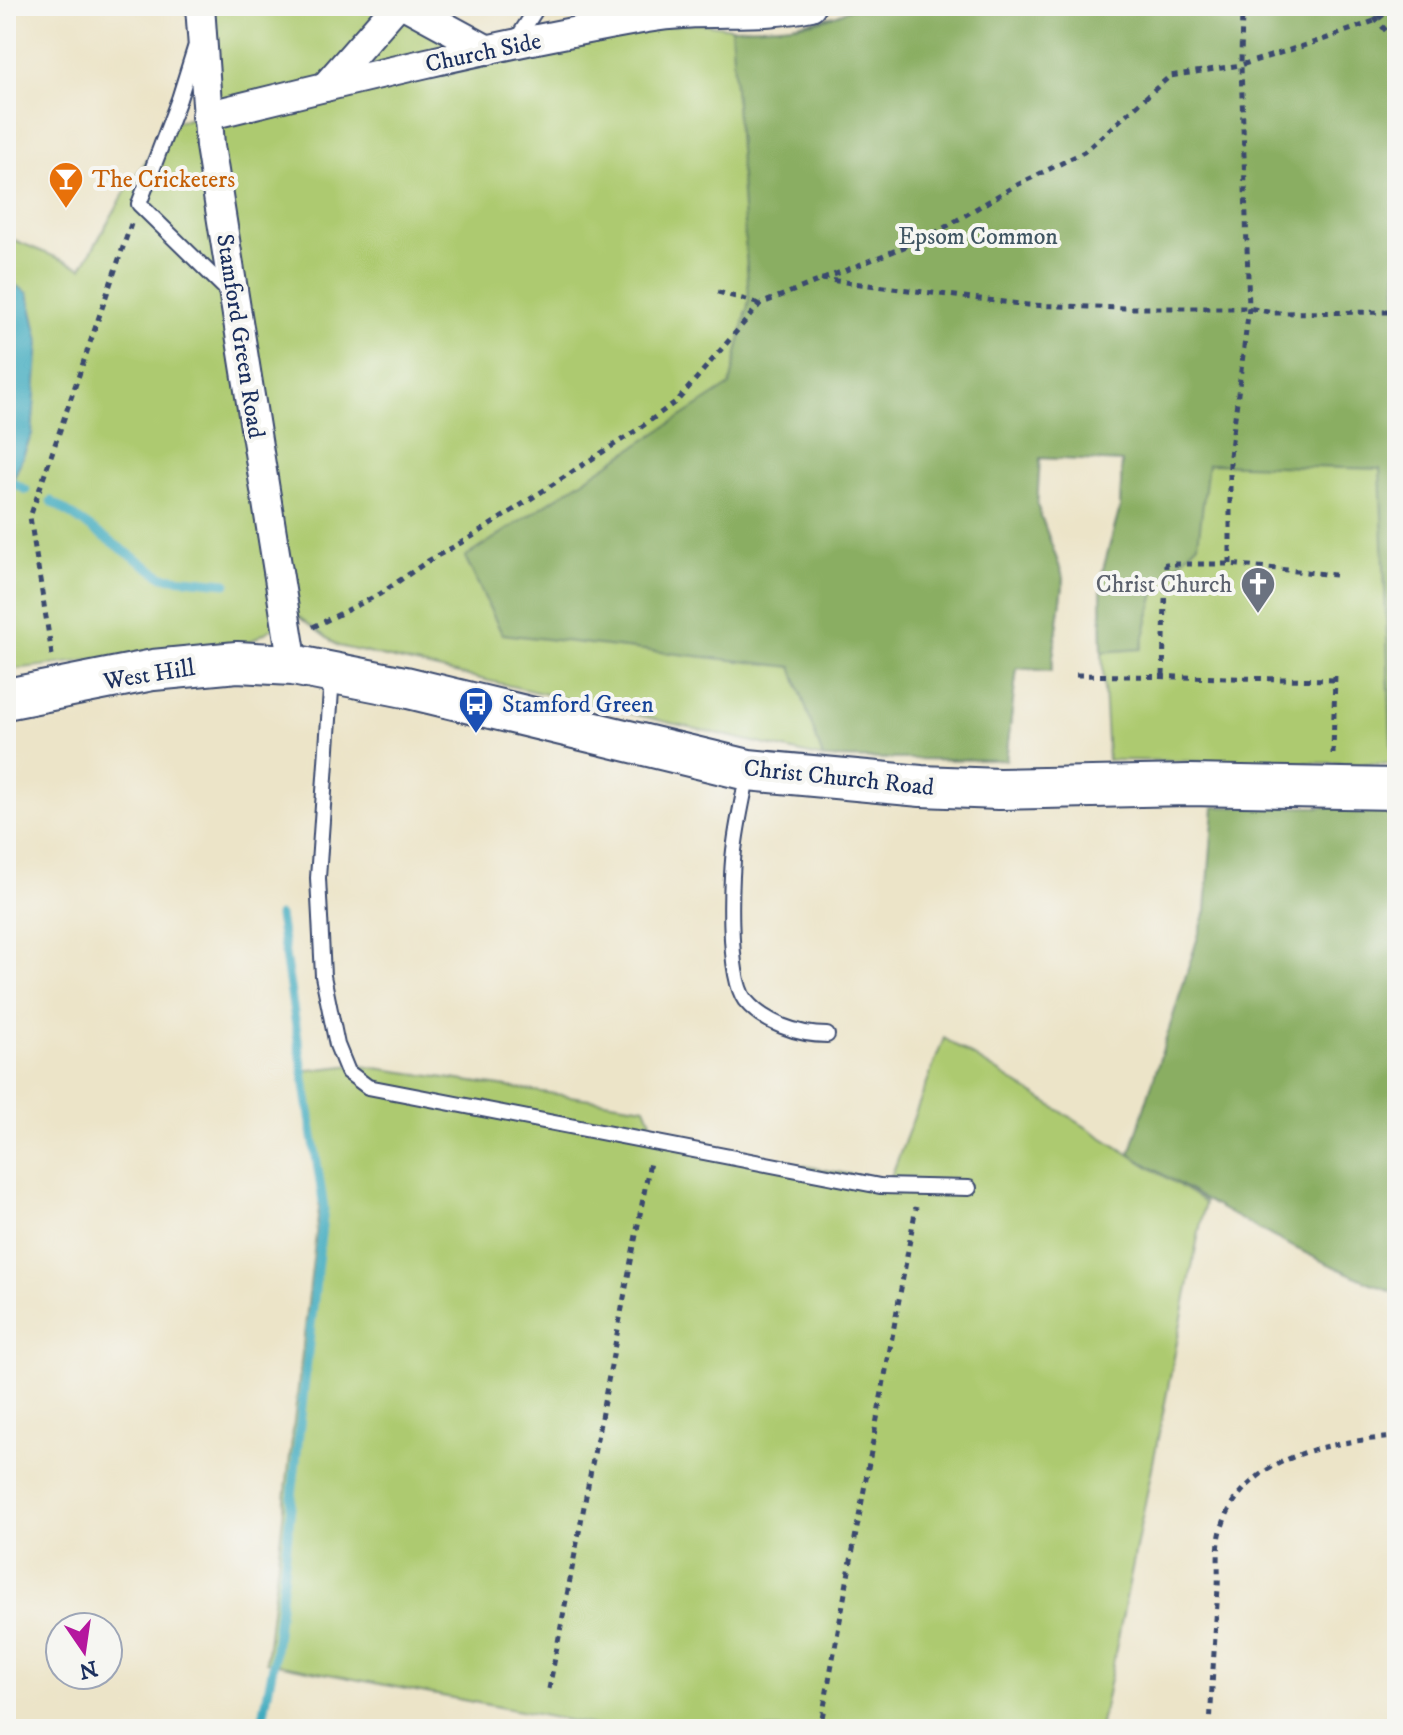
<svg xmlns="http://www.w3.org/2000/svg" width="1403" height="1735" font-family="'IM FELL DW Pica',serif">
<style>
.green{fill:#adca70;stroke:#647c67;stroke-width:2}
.forest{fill:#8aae62;stroke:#526e60;stroke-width:2}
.water{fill:#40abbf;stroke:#2e6d8e;stroke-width:2}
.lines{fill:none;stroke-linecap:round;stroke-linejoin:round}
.stream{stroke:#40abbf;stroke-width:9}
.service-casing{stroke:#3a4a6e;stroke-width:18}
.minor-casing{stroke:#3a4a6e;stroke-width:32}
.secondary-casing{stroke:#3a4a6e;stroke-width:44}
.path{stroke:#3a4a6e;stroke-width:5;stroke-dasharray:6 6;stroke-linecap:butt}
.service{stroke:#fff;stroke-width:14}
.minor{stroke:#fff;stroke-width:28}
.secondary{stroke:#fff;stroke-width:40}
.labels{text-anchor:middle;stroke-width:8;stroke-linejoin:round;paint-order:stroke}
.street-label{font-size:24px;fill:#1b2f5e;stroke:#f6f6f2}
.food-label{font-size:24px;fill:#c56008;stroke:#f6f6f2;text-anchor:start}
.park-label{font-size:24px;fill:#405662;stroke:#f6f6f2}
.worship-label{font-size:24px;fill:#5b616d;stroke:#f6f6f2;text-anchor:end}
.transit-label{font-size:24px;fill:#164399;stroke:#f6f6f2;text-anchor:start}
</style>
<rect width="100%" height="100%" fill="#f6f6f2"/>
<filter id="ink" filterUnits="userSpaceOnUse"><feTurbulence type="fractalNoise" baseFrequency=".0125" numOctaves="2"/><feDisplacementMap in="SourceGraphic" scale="16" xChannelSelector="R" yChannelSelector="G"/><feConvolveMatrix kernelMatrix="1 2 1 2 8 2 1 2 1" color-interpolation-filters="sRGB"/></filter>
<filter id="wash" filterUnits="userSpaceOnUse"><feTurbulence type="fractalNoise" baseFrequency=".006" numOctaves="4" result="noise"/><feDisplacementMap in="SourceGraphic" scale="32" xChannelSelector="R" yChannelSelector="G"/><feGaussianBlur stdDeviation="1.8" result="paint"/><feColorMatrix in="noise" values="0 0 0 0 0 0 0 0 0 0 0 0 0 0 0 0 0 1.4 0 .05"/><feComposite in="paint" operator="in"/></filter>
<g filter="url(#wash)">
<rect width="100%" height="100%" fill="#ece4c8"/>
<!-- green -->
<g class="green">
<path d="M209 6H376L488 63 653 27 699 23 731 28 782 27 843 14 854 6H1397V764L1108 760 1102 652 1101 577 1120 508 1122 461 1039 458 1037 505 1064 579 1051 671 1017 668 1006 760 823 758 338 646 296 615 249 642 6 670V232L14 240 82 268 129 185 174 122 215 114Z"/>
<path d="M944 1038 1205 1202 1100 1729H613L266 1662 320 1199 300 1071 355 1065 645 1107 658 1138 889 1182Z"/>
</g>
<!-- forest -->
<g class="forest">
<path d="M854 6H1397V764H1392L1380 469 1208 464 1198 544 1157 585 1141 649 1102 652 1101 577 1120 508 1122 462 1040 458 1037 505 1064 579 1051 671 1017 668 1006 760 823 758 792 667 502 634 465 557 730 385 749 300 731 28C768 27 823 28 854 6Z"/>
<path d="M1214 807H1397V1294C1303 1256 1216 1209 1130 1154L1206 911Z"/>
</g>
<!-- water -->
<path class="water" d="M6 279 28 293 39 341 32 434 6 497Z"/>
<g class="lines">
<!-- stream -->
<g class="stream">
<path d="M12 482 26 490"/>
<path d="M51 501 163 577 226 583"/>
<path d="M261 1729 274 1660 324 1208 279 916"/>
</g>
</g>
</g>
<g filter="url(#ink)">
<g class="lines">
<defs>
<g id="service">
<path d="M515 42 538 6"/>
<path d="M195 48 179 99 139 204 231 294"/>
<path d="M332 676 318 878 323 976 337 1045 348 1072 368 1087 880 1186 969 1188"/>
<path d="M748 771C744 795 738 819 735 843 730 874 727 976 745 1000 764 1023 798 1035 827 1035"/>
</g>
<g id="minor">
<path d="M200 6 210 146 293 665"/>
<path d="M407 6 488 50"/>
<path d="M325 87 396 6"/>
<path d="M206 116C352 80 499 44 647 18 701 8 758 18 811 6"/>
</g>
<path id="secondary" d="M6 699 153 670 237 662 293 665 405 687 748 770 921 786 999 789 1189 785 1397 789"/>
</defs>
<!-- service casing -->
<use href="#service" class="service-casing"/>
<!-- minor casing -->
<use href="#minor" class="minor-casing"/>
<!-- secondary casing -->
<use href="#secondary" class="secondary-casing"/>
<!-- path -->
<g class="path">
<path d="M1369 6 1377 20 1397 44"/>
<path d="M821 279 1027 305 1124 308H1249L1273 313 1397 312"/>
<path d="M718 292 760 304"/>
<path d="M1230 564V456L1249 308 1241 65 1242 6"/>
<path d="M313 627 380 594 428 561 473 536 640 428 678 400 760 304 927 238 1011 188 1084 152 1170 76 1241 65 1322 40 1377 20 1393 6"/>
<path d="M52 655 30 517 131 224"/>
<path d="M1076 675 1335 680"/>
<path d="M1163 676 1166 564H1230L1335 575"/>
<path d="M1333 754 1335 673"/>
<path d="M549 1689 650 1162"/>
<path d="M820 1729 916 1207"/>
<path d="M1210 1729C1212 1682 1215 1635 1218 1588 1219 1569 1216 1545 1222 1527 1245 1455 1333 1441 1397 1437"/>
</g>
<!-- service -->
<use href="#service" class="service"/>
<!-- minor -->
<use href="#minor" class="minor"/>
<!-- secondary -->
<use href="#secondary" class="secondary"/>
</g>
</g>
<!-- icons -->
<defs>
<symbol id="bar-pin" viewBox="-11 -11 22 30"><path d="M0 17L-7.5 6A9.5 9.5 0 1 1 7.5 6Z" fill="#e8710a" stroke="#f6f6f2"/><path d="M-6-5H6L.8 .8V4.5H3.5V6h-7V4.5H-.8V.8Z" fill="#fff"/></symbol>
<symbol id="church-pin" viewBox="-11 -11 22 30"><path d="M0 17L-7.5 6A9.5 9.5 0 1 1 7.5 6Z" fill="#6b7280" stroke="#f6f6f2"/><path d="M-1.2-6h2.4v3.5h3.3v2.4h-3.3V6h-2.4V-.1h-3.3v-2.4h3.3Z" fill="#fff"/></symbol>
<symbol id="bus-pin" viewBox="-11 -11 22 30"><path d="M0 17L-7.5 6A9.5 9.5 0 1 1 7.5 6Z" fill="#1a4fb4" stroke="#f6f6f2"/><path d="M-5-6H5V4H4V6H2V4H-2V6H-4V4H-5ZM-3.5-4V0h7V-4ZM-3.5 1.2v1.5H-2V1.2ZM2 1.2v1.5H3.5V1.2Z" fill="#fff"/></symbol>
</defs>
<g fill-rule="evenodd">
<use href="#bar-pin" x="46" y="159" width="40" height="54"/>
<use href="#church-pin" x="1238" y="564" width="40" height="54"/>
<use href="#bus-pin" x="456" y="684" width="40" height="54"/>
</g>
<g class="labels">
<!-- street labels -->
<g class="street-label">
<text transform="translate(483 52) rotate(-12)" y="8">Church Side</text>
<text transform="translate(241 336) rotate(81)" y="8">Stamford Green Road</text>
<text transform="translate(149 674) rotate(-9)" y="8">West Hill</text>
<text transform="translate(839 777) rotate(6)" y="8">Christ Church Road</text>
</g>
<!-- food labels -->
<g class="food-label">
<text x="92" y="187">The Cricketers</text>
</g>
<!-- park labels -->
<g class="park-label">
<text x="978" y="244">Epsom Common</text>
</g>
<!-- worship labels -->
<g class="worship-label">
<text x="1232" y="592">Christ Church</text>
</g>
<!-- transit labels -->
<g class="transit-label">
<text x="502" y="712">Stamford Green</text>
</g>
</g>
<!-- margin -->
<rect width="1403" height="1735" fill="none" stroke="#f6f6f2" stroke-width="32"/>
<!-- north arrow -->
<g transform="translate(84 1651) rotate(167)"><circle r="38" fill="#f6f6f2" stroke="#9ea6b7" stroke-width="2"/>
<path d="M0-6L14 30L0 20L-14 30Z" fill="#b5179e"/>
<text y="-12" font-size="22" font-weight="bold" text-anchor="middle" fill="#1b2f5e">N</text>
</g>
</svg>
